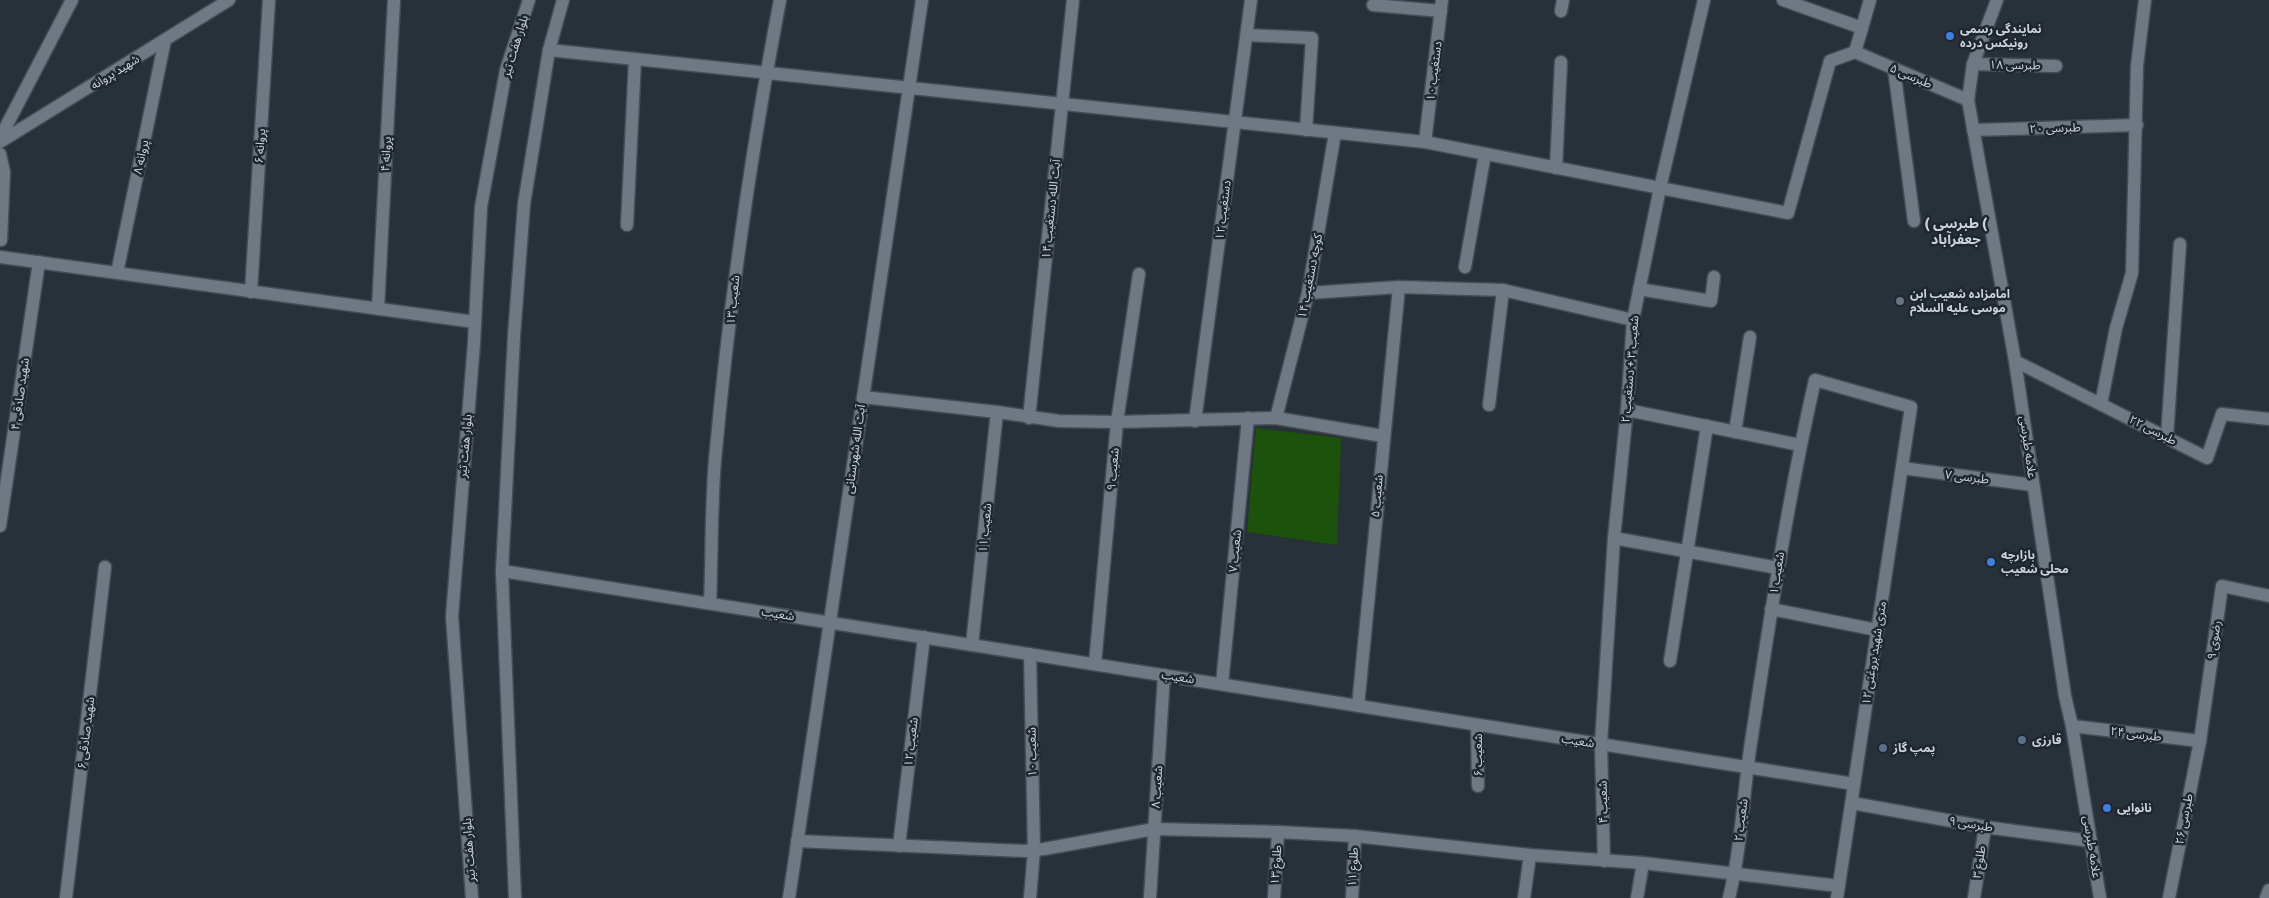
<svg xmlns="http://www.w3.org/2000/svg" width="2269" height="898" font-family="Signika,'Noto Sans Arabic',sans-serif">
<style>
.green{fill:#1c520b}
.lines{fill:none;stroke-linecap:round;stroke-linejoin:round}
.minor-casing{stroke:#464c54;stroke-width:15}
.tertiary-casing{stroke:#464c54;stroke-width:15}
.secondary-casing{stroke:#464c54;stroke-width:15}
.minor{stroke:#6f7983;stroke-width:12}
.tertiary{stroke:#6f7983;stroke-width:12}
.secondary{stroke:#6f7983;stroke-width:12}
.shop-dot{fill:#3f7fe0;stroke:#1e272f;stroke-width:2}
.worship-dot{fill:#6b7280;stroke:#1e272f;stroke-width:2}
.service-dot{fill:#5c6f8a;stroke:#1e272f;stroke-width:2}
.labels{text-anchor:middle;stroke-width:5;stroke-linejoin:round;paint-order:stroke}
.poi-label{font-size:12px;font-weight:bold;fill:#cdd2d8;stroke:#1e272f;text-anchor:start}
.street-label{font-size:12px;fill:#cdd2d8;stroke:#1e272f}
.neighbourhood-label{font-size:14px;font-weight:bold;fill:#cdd2d8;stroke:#1e272f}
</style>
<rect width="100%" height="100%" fill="#283039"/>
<!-- green -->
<path class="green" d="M1256 428 1341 438 1337 545 1247 532Z"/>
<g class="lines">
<defs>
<g id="minor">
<path d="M1783 0 1862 28 1870 0"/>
<path d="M1373 5 1441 11"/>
<path d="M1561 11 1563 0"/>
<path d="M1247 35 1312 38 1306 130"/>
<path d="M549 50 1425 142 1788 213 1830 61 1855 52"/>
<path d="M1855 52 1968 100"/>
<path d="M1855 52 1862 28"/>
<path d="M1973 64 2056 66"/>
<path d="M1894 69 1914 221"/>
<path d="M1973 130 2137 125"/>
<path d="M0 138 72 0"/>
<path d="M1425 142 1442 0"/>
<path d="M0 154 4 172 1 240"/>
<path d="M1556 168 1561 62"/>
<path d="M627 225 635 59"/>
<path d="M0 257 475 322"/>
<path d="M1465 267 1485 154"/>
<path d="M117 273 165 40"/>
<path d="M1639 289 1711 301 1714 277"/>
<path d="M251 292 269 0"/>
<path d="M1308 293 1399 287 1503 290 1633 320"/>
<path d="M378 309 394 0"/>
<path d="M2015 361 2207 458 2222 414 2269 419"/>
<path d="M863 397 997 412 1059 421 1117 422 1276 418 1383 436"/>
<path d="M2101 404 2116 328 2132 273 2137 66 2145 0"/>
<path d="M1489 405 1503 290"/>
<path d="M1627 410 1800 445"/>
<path d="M1029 418 1073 0"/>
<path d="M1276 418 1308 293 1335 133"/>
<path d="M1195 421 1251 0"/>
<path d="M1735 432 1750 337"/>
<path d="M2167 437 2180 244"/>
<path d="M1902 468 2033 485"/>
<path d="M0 526 39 262"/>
<path d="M1614 538 1778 568"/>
<path d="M710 603C712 556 711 507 715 460 729 306 751 152 780 0"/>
<path d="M1771 609 1877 630"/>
<path d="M972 645 997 412"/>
<path d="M1670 661 1707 426"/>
<path d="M1095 664 1117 422 1139 274"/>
<path d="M1222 684 1248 418"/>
<path d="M1358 706 1399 287"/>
<path d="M1477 725 1478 786"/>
<path d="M2072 726 2200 741"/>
<path d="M1852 803 1985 827 2091 841"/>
<path d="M797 841 1025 851 1044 849 1154 829 1278 832 1355 836 1530 855 1643 863 1839 886"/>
<path d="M899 846 924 637"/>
<path d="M1604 861 1601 744 1614 538 1627 410 1633 320 1660 188 1704 0"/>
<path d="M66 898 105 567"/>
<path d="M1030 898 1034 850 1030 654"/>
<path d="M1150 898 1164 675"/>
<path d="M1274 898 1278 832"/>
<path d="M1352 898 1355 836"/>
<path d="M1524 898 1530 855"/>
<path d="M1637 898 1643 863"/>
<path d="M1729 898C1741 849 1743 798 1750 749 1769 625 1787 502 1815 380L1911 407 1837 898"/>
<path d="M1974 898 1985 827"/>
<path d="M2169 898 2200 741 2222 586 2269 596"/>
<path d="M2266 898 2269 890"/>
</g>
<g id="tertiary">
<path d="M0 142 229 0"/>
<path d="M502 571 1854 784"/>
<path d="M789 898 922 0"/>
</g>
<g id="secondary">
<path d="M1997 0 1973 64 1968 100 2015 361 2065 696 2072 726 2100 898"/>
<path d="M472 898 452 616 474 343 481 207 506 70 529 0"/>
<path d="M515 898 502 571 514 336 524 204 549 50 563 0"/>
</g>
</defs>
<!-- minor casing -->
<use href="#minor" class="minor-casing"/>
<!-- tertiary casing -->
<use href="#tertiary" class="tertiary-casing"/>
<!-- secondary casing -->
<use href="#secondary" class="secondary-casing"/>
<!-- minor -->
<use href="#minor" class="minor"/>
<!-- tertiary -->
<use href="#tertiary" class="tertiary"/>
<!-- secondary -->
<use href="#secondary" class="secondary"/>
</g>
<!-- markers -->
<g class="shop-dot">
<circle cx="1950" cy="36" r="5"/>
<circle cx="1991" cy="562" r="5"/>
<circle cx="2107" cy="808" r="5"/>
</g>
<circle class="worship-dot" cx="1900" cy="301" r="5"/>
<g class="service-dot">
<circle cx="2022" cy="740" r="5"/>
<circle cx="1883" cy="748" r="5"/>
</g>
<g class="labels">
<!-- poi labels -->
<g class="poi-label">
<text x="1960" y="33">نمایندگی رسمی<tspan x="1960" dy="14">رونیکس درده</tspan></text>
<text x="1910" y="298">امامزاده شعیب ابن<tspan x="1910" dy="14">موسی علیه السلام</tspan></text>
<text x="2001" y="559">بازارچه<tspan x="2001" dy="14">محلی شعیب</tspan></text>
<text x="2032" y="744">قارزی</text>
<text x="1893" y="752">پمپ گاز</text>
<text x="2117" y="812">نانوایی</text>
</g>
<!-- street labels -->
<g class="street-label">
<text transform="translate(515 46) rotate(-73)" y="4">بلوار هفت تیر</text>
<text transform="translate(2015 65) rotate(1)" y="4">طبرسی ۱۸</text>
<text transform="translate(1434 71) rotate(-83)" y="4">دستغیب ۱۰</text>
<text transform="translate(115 72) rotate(-32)" y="4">شهید پروانه</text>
<text transform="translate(1911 76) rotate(23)" y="4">طبرسی ۵</text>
<text transform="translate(2055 128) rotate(-2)" y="4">طبرسی ۲۰</text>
<text transform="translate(260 146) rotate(-86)" y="4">پروانه ۶</text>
<text transform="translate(386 154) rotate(-87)" y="4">پروانه ۴</text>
<text transform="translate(141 157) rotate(-78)" y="4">پروانه ۸</text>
<text transform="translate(1051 209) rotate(-84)" y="4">آیت الله دستغیب ۱۴</text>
<text transform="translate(1223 210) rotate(-83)" y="4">دستغیب ۱۲</text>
<text transform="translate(1310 276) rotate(-79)" y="4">کوچه دستغیب ۱۴</text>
<text transform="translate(733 300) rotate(-84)" y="4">شعیب ۱۳</text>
<text transform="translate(1630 369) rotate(-85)" y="4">شعیب ۳ + دستغیب ۲</text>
<text transform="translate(20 394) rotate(-82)" y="4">شهید صادقی ۴</text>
<text transform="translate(2153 430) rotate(27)" y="4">طبرسی ۲۲</text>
<text transform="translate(465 446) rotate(-85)" y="4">بلوار هفت تیر</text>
<text transform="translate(2028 447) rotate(82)" y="4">علامه طبرسی</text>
<text transform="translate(855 449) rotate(-82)" y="4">آیت الله شهرستانی</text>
<text transform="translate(1113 469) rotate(-85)" y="4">شعیب ۹</text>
<text transform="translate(1967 477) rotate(7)" y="4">طبرسی ۷</text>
<text transform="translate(1377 496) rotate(-85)" y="4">شعیب ۵</text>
<text transform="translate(985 528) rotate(-84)" y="4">شعیب ۱۱</text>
<text transform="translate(1235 551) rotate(-84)" y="4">شعیب ۷</text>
<text transform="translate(1777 573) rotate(-81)" y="4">شعیب ۱</text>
<text transform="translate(778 614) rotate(9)" y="4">شعیب</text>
<text transform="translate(2214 640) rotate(-82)" y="4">رضوی ۹</text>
<text transform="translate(1874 653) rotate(-81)" y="4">۱۲ متری شهید بروغنی</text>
<text transform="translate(1178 677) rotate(9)" y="4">شعیب</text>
<text transform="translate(86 733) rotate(-83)" y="4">شهید صادقی ۶</text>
<text transform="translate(2136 734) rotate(7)" y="4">طبرسی ۲۴</text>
<text transform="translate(1578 741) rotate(9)" y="4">شعیب</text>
<text transform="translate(911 742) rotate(-83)" y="4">شعیب ۱۲</text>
<text transform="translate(1032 752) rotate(-91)" y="4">شعیب ۱۰</text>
<text transform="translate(1478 755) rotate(-90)" y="4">شعیب ۶</text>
<text transform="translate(1157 787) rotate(-86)" y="4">شعیب ۸</text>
<text transform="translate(1603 802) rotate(-91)" y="4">شعیب ۴</text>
<text transform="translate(2184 819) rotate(-79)" y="4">طبرسی ۲۶</text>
<text transform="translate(1741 820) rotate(-83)" y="4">شعیب ۲</text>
<text transform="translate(1971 824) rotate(9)" y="4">طبرسی ۹</text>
<text transform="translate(2092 847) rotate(81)" y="4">علامه طبرسی</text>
<text transform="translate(469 850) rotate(-94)" y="4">بلوار هفت تیر</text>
<text transform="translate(1979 862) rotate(-81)" y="4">طلوع ۳</text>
<text transform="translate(1276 865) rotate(-86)" y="4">طلوع ۱۳</text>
<text transform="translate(1353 867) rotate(-87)" y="4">طلوع ۱۱</text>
</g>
<!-- neighbourhood labels -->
<g class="neighbourhood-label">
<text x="1956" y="228">( طبرسی (<tspan x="1956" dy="16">جعفرآباد</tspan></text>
</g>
</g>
</svg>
